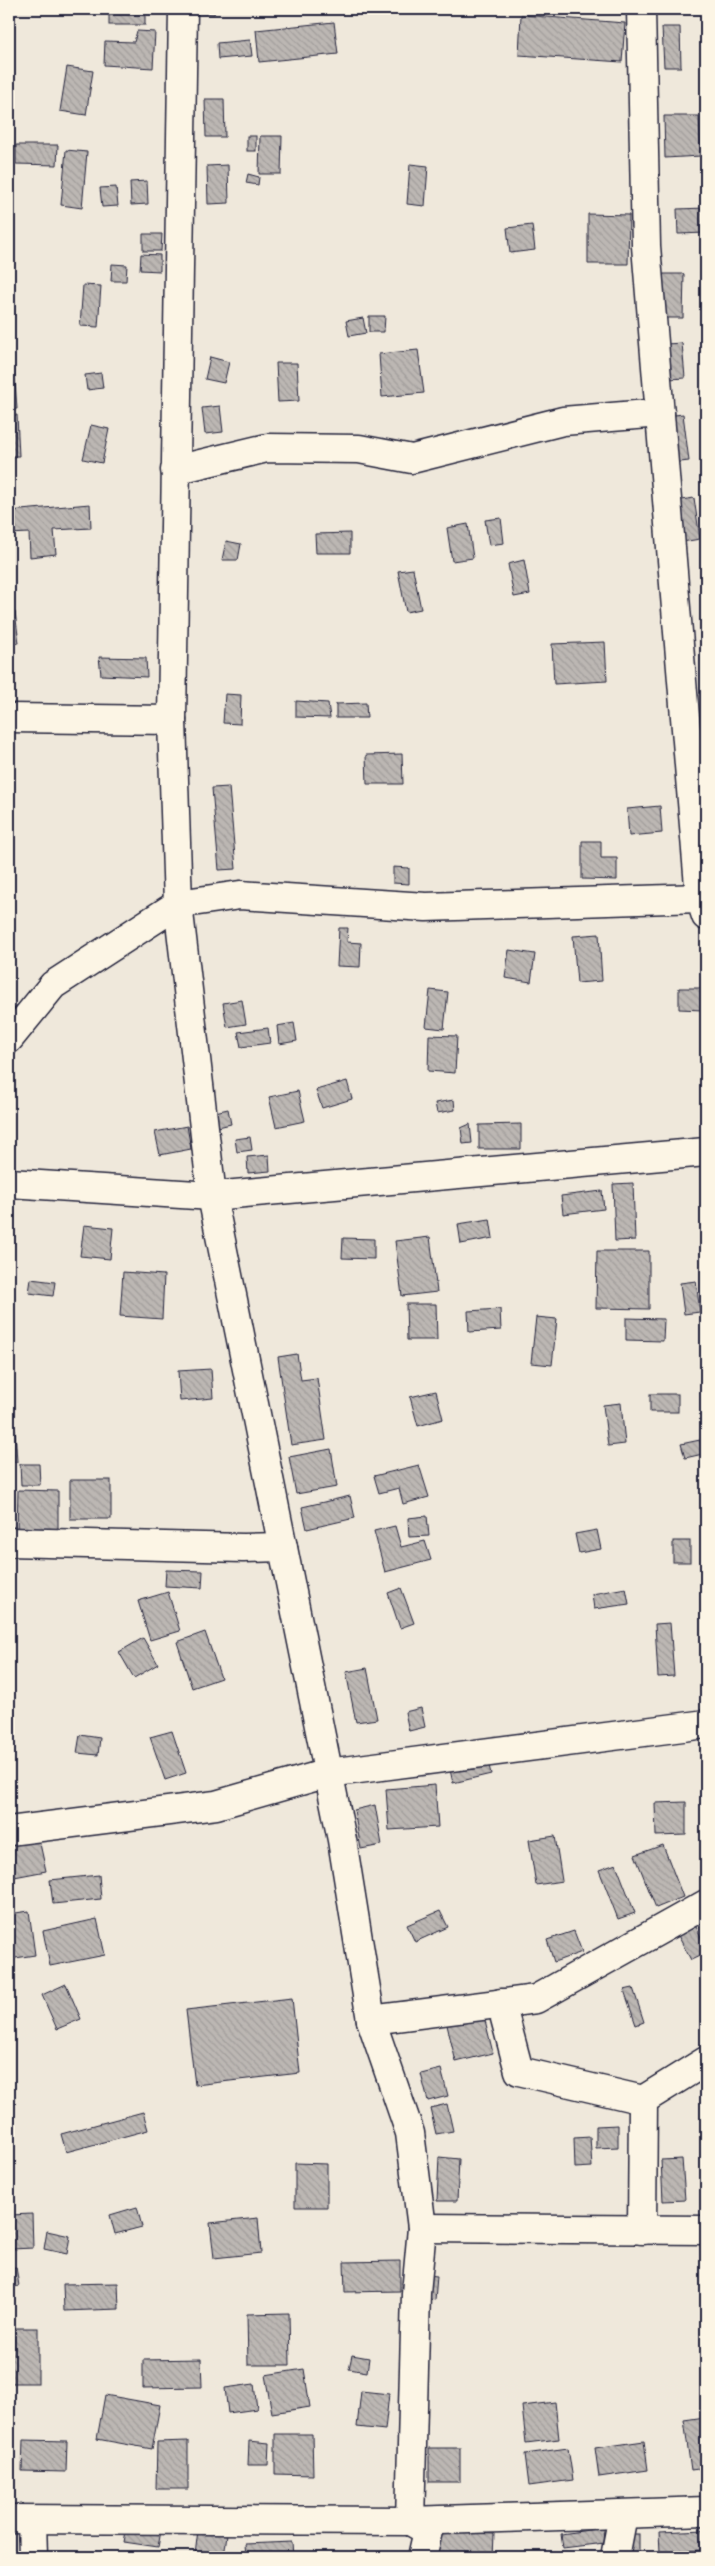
<svg xmlns="http://www.w3.org/2000/svg" width="715" height="2566" font-family="'Gochi Hand',sans-serif">
<style>
.building{fill:url(#building-back-hatch);stroke:#22223b}
.lines{fill:none;stroke-linecap:round;stroke-linejoin:round}
.street-casing{stroke:#22223b;stroke-width:31}
.street{stroke:#fcf5e5;stroke-width:28}
</style>
<defs>
<pattern id="building-back-hatch" width="6" height="6" patternUnits="userSpaceOnUse" patternTransform="scale(1.25)"><rect width="6" height="6" fill="#bcb7b3"/><path d="M-1 5l2 2M0 0l6 6M5-1l2 2" fill="none" stroke="#a19d9b"/></pattern>
</defs>
<rect width="100%" height="100%" fill="#efe8db"/>
<filter id="ink" filterUnits="userSpaceOnUse"><feTurbulence type="fractalNoise" baseFrequency=".02" numOctaves="2"/><feDisplacementMap in="SourceGraphic" scale="10" xChannelSelector="R" yChannelSelector="G"/><feConvolveMatrix kernelMatrix="1 2 1 2 8 2 1 2 1" color-interpolation-filters="sRGB"/></filter>
<g filter="url(#ink)">
<!-- building -->
<g class="building">
<rect x="109" y="9" width="36" height="16"/>
<path d="M200 9H216L214 14 200 13Z"/>
<rect x="702" y="10" width="4" height="15"/>
<path d="M521 15 625 23 622 62 519 55Z"/>
<path d="M334 22 338 54 259 62 256 30Z"/>
<path d="M662 27H680L681 67H664Z"/>
<path d="M137 31 155 32 153 68 104 65 105 41 134 42Z"/>
<path d="M250 40 252 56 218 59 217 43Z"/>
<path d="M67 67 93 71 86 115 60 111Z"/>
<path d="M205 99H224L225 137H206Z"/>
<path d="M664 116H699L701 156 665 158Z"/>
<rect x="247" y="136" width="9" height="15"/>
<path d="M260 136H282L281 174H259Z"/>
<path d="M16 145H58L57 165 16 164Z"/>
<path d="M66 150 87 152 82 208 61 205Z"/>
<path d="M410 164 428 166 425 206 407 204Z"/>
<path d="M228 165 229 203 208 204 207 166Z"/>
<path d="M248 174 259 177 258 185 246 183Z"/>
<path d="M147 181 148 204 131 205 130 182Z"/>
<path d="M116 187 118 206 102 207 100 188Z"/>
<path d="M706 208V233L678 234 677 209Z"/>
<path d="M588 214 629 215 628 264H588Z"/>
<path d="M532 225 535 250 510 253 507 228Z"/>
<path d="M143 234H162L161 251H143Z"/>
<path d="M141 254 160 255V271L140 270Z"/>
<path d="M112 264 127 265 126 281H111Z"/>
<path d="M663 274H684L683 318H663Z"/>
<path d="M83 285 101 286 98 327 80 326Z"/>
<path d="M369 316H385L384 332H369Z"/>
<path d="M363 318 366 333 349 336 346 321Z"/>
<path d="M682 343 685 378 669 379 666 344Z"/>
<path d="M418 350 424 393 382 397 379 354Z"/>
<path d="M210 357 229 362 224 383 205 379Z"/>
<path d="M276 363H297L299 401 278 402Z"/>
<path d="M9 367H14L17 409H9Z"/>
<path d="M101 373 103 388 87 390 85 375Z"/>
<path d="M220 406 223 432 205 434 202 408Z"/>
<path d="M683 414 689 461 672 463 666 416Z"/>
<path d="M17 415 19 456H9V416Z"/>
<path d="M91 425 109 429 102 463 83 459Z"/>
<path d="M694 498 700 539 682 542 676 501Z"/>
<path d="M90 504 91 528 54 530 56 554 30 557 29 533 9 534V511Z"/>
<path d="M501 518 504 543 489 545 485 520Z"/>
<path d="M468 524 473 558 452 561 447 528Z"/>
<path d="M350 533V553H316L315 534Z"/>
<path d="M226 541 241 544 238 560H222Z"/>
<path d="M524 560 530 594 514 597 508 564Z"/>
<path d="M413 569 421 609 406 612 398 571Z"/>
<path d="M9 612H15L19 643 9 644Z"/>
<path d="M605 642 607 681 554 684 552 644Z"/>
<path d="M99 657 146 658 147 677 101 675Z"/>
<path d="M225 694 241 695 240 724 223 723Z"/>
<path d="M296 701 328 703 330 718 296 717Z"/>
<path d="M366 703 367 718H336V704Z"/>
<path d="M402 754 403 784H367L366 755Z"/>
<path d="M229 787 236 869 219 870 212 788Z"/>
<path d="M660 806 662 833 629 836 627 809Z"/>
<path d="M582 841H601V858H617V880L582 879Z"/>
<path d="M393 867 409 868V884L393 883Z"/>
<path d="M339 928H348L347 942 361 943 360 967 337 966Z"/>
<path d="M599 934 602 981 577 983 573 936Z"/>
<path d="M509 950 535 954 531 982 505 978Z"/>
<path d="M679 988H703V1010L679 1009Z"/>
<path d="M430 990 448 992 444 1029 426 1027Z"/>
<path d="M242 1000 246 1024 227 1027 223 1003Z"/>
<path d="M294 1023 297 1041 279 1044 277 1026Z"/>
<path d="M268 1028 270 1043 241 1047 238 1032Z"/>
<path d="M429 1035 457 1036 455 1073 428 1071Z"/>
<path d="M347 1081 352 1099 322 1108 316 1090Z"/>
<path d="M298 1091 305 1121 276 1127 269 1097Z"/>
<path d="M454 1100 455 1110 437 1113 435 1103Z"/>
<path d="M228 1109 231 1124 218 1127 215 1112Z"/>
<path d="M470 1124 472 1143 463 1144 461 1128Z"/>
<path d="M521 1124V1149H479V1125Z"/>
<path d="M187 1126 191 1149 160 1155 155 1132Z"/>
<path d="M250 1137 252 1150 237 1152 235 1139Z"/>
<path d="M269 1155 270 1171 248 1173 247 1157Z"/>
<path d="M633 1183 635 1240 615 1241 613 1184Z"/>
<path d="M602 1191 604 1209 563 1214 561 1196Z"/>
<path d="M490 1219 493 1238 461 1244 458 1224Z"/>
<path d="M84 1225 113 1228 110 1259 80 1256Z"/>
<path d="M430 1237 437 1292 402 1296 395 1241Z"/>
<path d="M343 1238 374 1239V1259L342 1258Z"/>
<path d="M597 1251H649V1309L596 1308Z"/>
<path d="M123 1272 164 1275 162 1319 120 1316Z"/>
<path d="M31 1279 55 1282 53 1296 29 1293Z"/>
<path d="M696 1281 700 1312 684 1314 680 1283Z"/>
<path d="M406 1304H436L437 1340H407Z"/>
<path d="M500 1309 501 1330 469 1332 468 1311Z"/>
<path d="M536 1317 557 1319 552 1365 531 1363Z"/>
<path d="M626 1318 664 1319 663 1341 626 1340Z"/>
<path d="M297 1354 301 1380 317 1378 326 1440 291 1445 278 1357Z"/>
<path d="M211 1369 213 1398 180 1401 178 1371Z"/>
<path d="M436 1391 443 1419 418 1426 410 1397Z"/>
<rect x="650" y="1394" width="28" height="18"/>
<path d="M621 1403 625 1444 608 1446 603 1405Z"/>
<path d="M15 1430 17 1462H9V1431Z"/>
<path d="M700 1440 703 1454 685 1458 681 1444Z"/>
<path d="M331 1449 337 1487 296 1494 289 1457Z"/>
<path d="M20 1464H39L40 1485H21Z"/>
<path d="M419 1465 429 1497 403 1504 399 1488 379 1493 374 1476Z"/>
<rect x="70" y="1480" width="41" height="39"/>
<path d="M18 1490 58 1491V1529H17Z"/>
<path d="M350 1496 355 1518 307 1529 302 1507Z"/>
<path d="M427 1516 429 1536 409 1537 408 1518Z"/>
<path d="M395 1526 401 1547 425 1541 431 1560 385 1572 374 1531Z"/>
<path d="M597 1530 601 1549 579 1553 575 1534Z"/>
<rect x="673" y="1541" width="17" height="21"/>
<path d="M166 1570 203 1571 202 1588 165 1586Z"/>
<path d="M401 1588 414 1623 400 1628 388 1593Z"/>
<path d="M626 1588 629 1604 594 1609 592 1594Z"/>
<path d="M168 1592 180 1631 150 1640 138 1601Z"/>
<path d="M670 1623 674 1676 658 1677 655 1624Z"/>
<path d="M205 1632 221 1678 192 1688 177 1642Z"/>
<path d="M143 1638 158 1664 134 1678 119 1652Z"/>
<path d="M367 1668 377 1719 356 1722 346 1672Z"/>
<path d="M421 1708 425 1727 409 1731 405 1712Z"/>
<path d="M172 1731 186 1773 165 1780 150 1737Z"/>
<path d="M80 1735 100 1738 98 1755 77 1753Z"/>
<path d="M486 1753 491 1774 453 1783 448 1761Z"/>
<path d="M435 1785 438 1827 389 1830 386 1789Z"/>
<path d="M686 1802V1835L656 1836 655 1803Z"/>
<path d="M375 1805 382 1845 361 1849 354 1810Z"/>
<path d="M555 1836 562 1881 536 1885 529 1840Z"/>
<path d="M39 1839 46 1871 9 1878V1846Z"/>
<path d="M663 1845 683 1897 656 1908 635 1855Z"/>
<path d="M616 1864 635 1913 618 1919 599 1870Z"/>
<path d="M99 1875 101 1899 53 1904 50 1880Z"/>
<path d="M29 1911 35 1955 9 1959V1914Z"/>
<path d="M440 1911 448 1927 415 1942 407 1925Z"/>
<path d="M97 1919 105 1955 50 1966 43 1931Z"/>
<path d="M692 1919 706 1947V1953L691 1960 674 1928Z"/>
<path d="M574 1931 582 1952 554 1962 547 1940Z"/>
<path d="M66 1984 81 2019 57 2029 42 1995Z"/>
<path d="M633 1988 644 2022 636 2025 624 1990Z"/>
<path d="M292 1998 300 2073 195 2085 186 2010Z"/>
<path d="M483 2012 493 2053 456 2062 446 2021Z"/>
<path d="M441 2069 448 2096 428 2101 421 2074Z"/>
<path d="M447 2104 453 2131 436 2134 430 2108Z"/>
<path d="M143 2112 148 2130 66 2152 61 2134Z"/>
<path d="M618 2125V2147L596 2148V2126Z"/>
<path d="M590 2137 592 2167 575 2168 574 2138Z"/>
<path d="M439 2157 459 2159 457 2201H437Z"/>
<path d="M682 2159 685 2200 663 2201 661 2160Z"/>
<path d="M295 2163 327 2164V2207H295Z"/>
<path d="M137 2207 142 2227 115 2234 110 2215Z"/>
<path d="M32 2214 33 2248 12 2249 10 2215Z"/>
<path d="M258 2218 261 2253 214 2258 210 2223Z"/>
<path d="M47 2231 70 2236 67 2254 44 2249Z"/>
<path d="M400 2261V2291L345 2292 344 2262Z"/>
<path d="M16 2267 19 2286 9 2288V2268Z"/>
<path d="M427 2275 437 2276 435 2300 424 2298Z"/>
<path d="M118 2283 119 2309 64 2311 63 2284Z"/>
<path d="M289 2313 290 2365H248L247 2314Z"/>
<rect x="9" y="2328" width="29" height="55"/>
<path d="M352 2355 369 2358 367 2372 349 2369Z"/>
<path d="M201 2359 202 2387 143 2388V2360Z"/>
<path d="M304 2369 310 2407 272 2413 265 2375Z"/>
<path d="M254 2384 257 2409 228 2413 225 2388Z"/>
<path d="M361 2391 389 2394 385 2430 357 2427Z"/>
<path d="M105 2395 160 2405 152 2449 97 2439Z"/>
<path d="M555 2402 559 2439 526 2443 522 2406Z"/>
<path d="M705 2417 706 2468 691 2470 684 2420Z"/>
<path d="M275 2434H312L313 2475 275 2474Z"/>
<path d="M23 2440 67 2441 66 2472 22 2471Z"/>
<path d="M188 2441V2489H156L157 2442Z"/>
<path d="M249 2441 269 2443 268 2465H248Z"/>
<path d="M644 2441 648 2470 599 2477 595 2448Z"/>
<rect x="429" y="2448" width="31" height="34"/>
<path d="M568 2448 573 2480 529 2486 525 2454Z"/>
<path d="M127 2526 161 2531 158 2547 124 2542Z"/>
<path d="M603 2528 604 2543 563 2548 561 2534Z"/>
<path d="M198 2530 227 2534 224 2557 195 2555Z"/>
<path d="M706 2530V2550L660 2552 659 2532Z"/>
<path d="M428 2531 494 2534 493 2557H426Z"/>
<rect x="619" y="2534" width="20" height="23"/>
<path d="M292 2542 293 2557H246L245 2544Z"/>
</g>
<g class="lines">
<defs>
<g id="street">
<path d="M183 9 172 720 178 904 212 1196 342 1840 371 2020 410 2133 422 2228 416 2293 410 2521 428 2531 422 2557"/>
<path d="M641 9 646 246 700 898 706 916"/>
<path d="M175 470 267 448 359 449 412 459 563 421 660 413"/>
<path d="M9 718 172 720"/>
<path d="M9 1039 53 985 178 904 240 895 426 907 700 898"/>
<path d="M9 1183 212 1196 706 1152"/>
<path d="M9 1542 243 1548 283 1547"/>
<path d="M9 1831 216 1805 328 1773 706 1724"/>
<path d="M501 2003 519 2071 643 2100"/>
<path d="M371 2020 536 1999 706 1904"/>
<path d="M422 2228 706 2230"/>
<path d="M642 2230 643 2100 706 2061"/>
<path d="M9 2519 410 2521 706 2511"/>
<path d="M32 2520 33 2557"/>
<path d="M615 2557 623 2515"/>
</g>
</defs>
<!-- street casing -->
<use href="#street" class="street-casing"/>
<!-- street -->
<use href="#street" class="street"/>
</g>
</g>
<!-- margin -->
<rect width="715" height="2566" fill="none" stroke="#fcf5e5" stroke-width="30"/>
<rect x="15" y="15" width="685" height="2536" fill="none" stroke="#22223b" stroke-width="2" filter="url(#ink)"/>
</svg>
